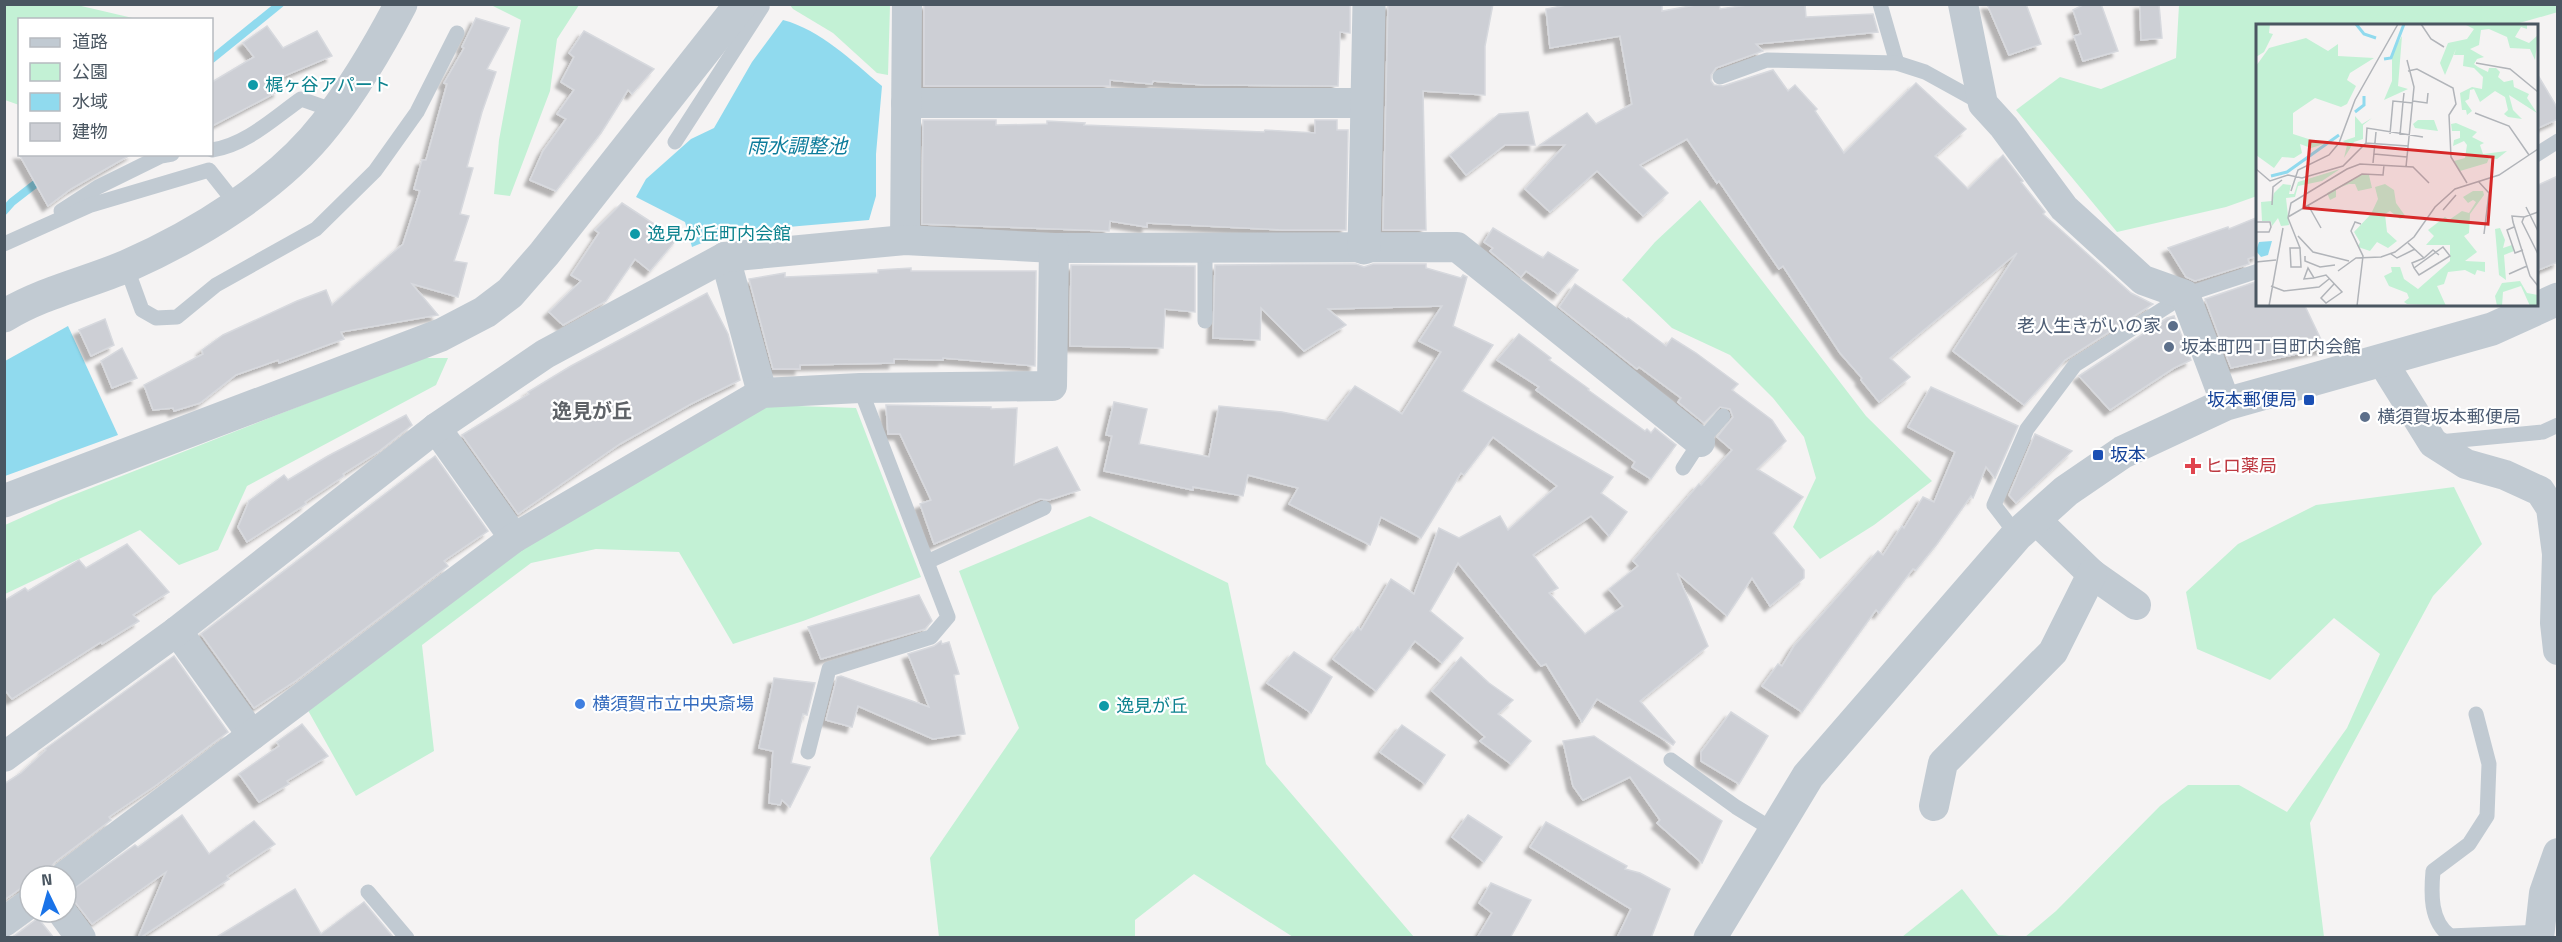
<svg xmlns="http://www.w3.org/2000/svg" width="2562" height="942" font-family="'Titillium Web','Noto Sans JP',sans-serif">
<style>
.green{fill:#c3f1d5}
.water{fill:#90daee}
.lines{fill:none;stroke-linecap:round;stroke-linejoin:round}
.stream{stroke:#90daee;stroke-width:8}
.building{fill:#cdcfd5;stroke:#d7d9de;stroke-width:1.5;filter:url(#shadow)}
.service{stroke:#c1cad2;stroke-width:15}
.minor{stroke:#c1cad2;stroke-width:30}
.tertiary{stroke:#c1cad2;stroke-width:33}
.culture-dot{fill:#0f9aa8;stroke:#fff;stroke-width:2}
.service-dot{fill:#5c6f8a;stroke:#fff;stroke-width:2}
.transit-dot{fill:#1a4fb4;stroke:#fff;stroke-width:2}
.health-dot{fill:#e0444e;stroke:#fff;stroke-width:2}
.shop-dot{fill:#3f7fe0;stroke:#fff;stroke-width:2}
.labels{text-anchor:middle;stroke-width:4.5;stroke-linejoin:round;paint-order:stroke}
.culture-label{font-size:18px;fill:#0d838f;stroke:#fff;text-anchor:start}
.service-label{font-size:18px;fill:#4e5e75;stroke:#fff;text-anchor:start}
.transit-label{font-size:18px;fill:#164399;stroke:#fff;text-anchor:end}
.health-label{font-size:18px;fill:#be3a42;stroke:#fff;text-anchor:start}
.shop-label{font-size:18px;fill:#366cbe;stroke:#fff;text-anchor:start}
.water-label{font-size:20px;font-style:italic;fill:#0c7c9b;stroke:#fff}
.neighbourhood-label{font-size:20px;font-weight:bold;fill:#5f6368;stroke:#fff}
.inset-river{fill:none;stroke:#90daee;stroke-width:3}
.inset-road{fill:none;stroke:#b1b4b9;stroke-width:1.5}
.view{fill:#d62828;fill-opacity:0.15;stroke:#d62828;stroke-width:3}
.inset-edge{fill:none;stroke:#4a5661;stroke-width:3}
</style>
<defs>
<filter id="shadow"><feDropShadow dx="-5.5" dy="5.5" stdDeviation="1.5" flood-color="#0004"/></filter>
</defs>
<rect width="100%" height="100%" fill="#f5f3f3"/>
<!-- green -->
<g class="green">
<path d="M4 5H77L137 19 20 20 19 105 5 100Z"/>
<path d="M491 5H579L557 39 550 91 510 196 494 194 499 140 521 20Z"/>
<path d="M790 5H890L888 75 877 73 833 33 793 9Z"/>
<path d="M2179 5 2557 4 2558 12 2509 26H2258L2257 196 2226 207 2117 232 2016 110 2060 77 2101 89 2176 58Z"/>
<path d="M1700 200 1866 416 1932 481 1874 525 1820 559 1793 527 1816 478 1804 437 1773 398 1730 355 1672 328 1622 280 1655 242Z"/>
<path d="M422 358H448L436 385 247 486 218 550 179 565 140 530 5 594V525L63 499Z"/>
<path d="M767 405 856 408 921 577 803 621 733 644 679 552 596 549 531 563 422 645 434 751 356 796 305 705 489 567Z"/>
<path d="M2454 487 2482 544 2433 596 2310 823 2324 937H2025L2056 911 2160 806 2188 785H2239L2287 812 2347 728 2380 654 2334 618 2270 680 2197 649 2186 592 2238 544 2316 505Z"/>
<path d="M1090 516 1228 583 1266 764 1414 937H1293L1194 874 1135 920V937H939L930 858 1019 728 959 571Z"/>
<path d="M1962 889 1998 935 2021 937H1902Z"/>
</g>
<!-- water -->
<g class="water">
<path d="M783 20C821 30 852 61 882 86L876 154V196L869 220 729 232 692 247 685 222 636 197 646 179 691 139 714 128 752 62Z"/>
<path d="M68 326 118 435 5 476V361Z"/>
</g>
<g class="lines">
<!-- stream -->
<g class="stream">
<path d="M212 59 280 4"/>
<path d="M4 211 12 202 43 178"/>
</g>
</g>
<!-- building -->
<g class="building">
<path d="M924 4H1350V33L1340 32 1338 86 1204 85 1153 81 1152 84 1110 80V86H924Z"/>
<path d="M1388 4H1493L1485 46V95L1423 91 1426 230H1383Z"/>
<path d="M1571 4H1662V11L1701 4H1719L1720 9 1754 4H1805L1806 17 1873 14 1878 32 1756 44 1763 51 1716 68 1711 75V81L1714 85 1723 86 1773 70 1788 91 1795 85 1817 109 1815 111 1844 153 1916 83 1966 129 1935 156 1968 189 2003 155 2023 181 2021 182 2045 212 2043 214 2131 293 2153 304 2065 360 2024 405 1953 351 2017 253 1890 358 1910 377 1879 402 1861 380 1862 378 1840 353 1783 266 1779 269 1719 181 1717 183 1687 139 1640 165 1668 193 1643 216 1597 171 1550 212 1525 189 1565 145H1540L1587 113 1596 124 1632 104 1620 36 1550 48 1546 9Z"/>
<path d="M1987 4H2026L2041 44 2009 55Z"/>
<path d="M2085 4H2101L2118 51 2083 61 2074 36 2081 34 2073 10Z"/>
<path d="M2140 4H2159L2162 38 2141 40Z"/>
<path d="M476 18 509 28 487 69 496 72 482 112 467 167 473 168 460 214 469 216 454 261 467 263 458 297 412 284 438 315 341 332 344 339 279 363 278 360 236 375 200 403 174 411 173 408 153 410 144 385 203 354 202 350 223 335 297 301 326 290 332 305 403 244 420 191 414 189 422 160H426L447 84 444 83 464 48 462 47Z"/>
<path d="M267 26 283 48 317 31 332 56 272 81 279 91 212 126V82L254 57 243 43Z"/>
<path d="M584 31 654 69 632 94 628 90 601 133 556 191 530 180 543 151 566 119 557 114 574 90 561 82 574 57 569 53Z"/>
<path d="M2536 72 2558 109V119L2536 129Z"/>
<path d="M1528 112 1535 145H1505L1466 175 1450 155 1499 114Z"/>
<path d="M923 120H996V125L1047 124V121L1085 123 1084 125 1264 132 1265 130 1315 133V120H1337V130H1348L1346 230H1283L1147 223V227L1110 221 1109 231 922 224Z"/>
<path d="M19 154H132L71 189 48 206Z"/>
<path d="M2558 176V262L2536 271V186Z"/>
<path d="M622 203 677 239 650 271 635 259 606 301 563 325 549 312 581 281 571 275 599 233 595 230Z"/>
<path d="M2258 217V255L2248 259 2249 264 2195 281 2186 277 2168 248 2228 227 2229 229Z"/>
<path d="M1493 228 1543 258 1548 252 1578 270 1558 294 1526 271 1521 277 1490 251 1493 248 1484 242Z"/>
<path d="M1356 264 1364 267 1373 264H1426V268L1461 278 1463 275 1467 277 1453 326 1493 345 1462 391 1613 477 1601 493 1627 512 1609 536 1591 516 1533 555 1558 588 1549 593 1585 634 1623 606 1609 589 1638 566 1633 561 1699 484 1701 485 1732 450 1717 437 1733 417 1730 409 1720 407 1704 423 1678 402 1681 398 1639 367 1637 369 1559 307 1575 284 1627 319 1628 318 1666 346 1672 338 1696 353 1738 384 1732 390 1772 420 1786 441 1757 469 1803 497 1773 533 1804 570V578L1770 606 1752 578 1727 616 1677 573 1708 646 1640 701 1675 742 1673 745 1597 699 1582 722 1546 664 1541 666 1458 563 1430 611 1463 638 1442 663 1415 641 1376 691 1333 659 1358 627 1361 630 1391 579 1414 594 1439 528 1459 538 1500 516 1508 530 1557 486 1493 437 1464 475 1461 473 1421 538 1381 517 1370 545 1289 504 1298 488 1248 475 1243 496 1193 487V490L1104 471 1112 436 1106 435 1114 402 1147 409 1139 444 1209 457 1219 406 1282 412 1328 421 1355 386 1402 414 1441 352 1419 341 1442 306 1328 309 1346 325 1304 351 1261 308 1260 340 1213 338 1215 265Z"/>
<path d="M1071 265 1195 266V312L1165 309 1163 348 1070 346Z"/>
<path d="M911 268V271H1036L1035 366 943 358V360L894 359V363L800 365V369H773L749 279 785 273V277L878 273V270Z"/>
<path d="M2255 282 2258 304H2304L2325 348 2231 368 2205 299Z"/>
<path d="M707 293 728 334 740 380 691 404 620 444 518 514 462 435 529 394 528 392 571 366Z"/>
<path d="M2174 316 2191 360 2174 368 2110 410 2079 376 2167 318Z"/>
<path d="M105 319 114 345 91 356 79 330Z"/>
<path d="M1519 334 1551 358 1549 360 1589 389 1588 390 1645 431 1647 429 1651 433 1655 428 1676 445 1651 479 1632 467 1635 462 1536 390 1539 387 1497 360Z"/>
<path d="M122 348 137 378 112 388 101 361Z"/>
<path d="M1931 387 2018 426 1995 478 1986 467 1973 498 1971 496 1937 544 1916 570 1913 569 1879 613 1876 610 1802 712 1762 686 1778 664 1782 666 1794 646 1878 551 1883 555 1902 526 1904 528 1923 497 1934 502 1955 452 1908 427Z"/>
<path d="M886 405 991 407V409L1017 408 1014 465 1057 447 1080 490 1049 500 1040 499 934 544 920 504 931 500 900 434H888Z"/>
<path d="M406 415 412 425 378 452 343 474 344 476 305 502 306 504 247 542 238 527 249 501 284 475 288 480 328 456Z"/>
<path d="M2035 434 2072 451 2016 503 2009 495Z"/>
<path d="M435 456 488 531 444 561 448 566 294 682 254 708 201 634Z"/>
<path d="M127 544 169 592 133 615 139 621 102 644 101 642 12 699 4 689V601L25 588 28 591 79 560 86 568Z"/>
<path d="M919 595 932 621 925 629 821 659 808 627Z"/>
<path d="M941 641 942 644 949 642 959 674 954 675 965 734 933 739 858 706 852 727 826 720 837 677 841 676 929 707 908 654 934 646Z"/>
<path d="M1294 652 1332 677 1311 713 1267 683Z"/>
<path d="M174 656 228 732 155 786 109 817 111 820 55 862 49 869 48 876H30V886L20 889 4 900V784L21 773 46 750 45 749Z"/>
<path d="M1461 657 1489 683 1513 700 1498 714 1531 741 1511 764 1480 741 1485 737 1432 691Z"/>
<path d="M774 678 815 683 807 715 803 714 791 763 810 767 790 807 782 800 780 805 769 803 773 751 759 748Z"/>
<path d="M1731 712 1768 736 1739 784 1701 761V752Z"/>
<path d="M302 724 328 756 287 781 289 784 259 802 239 774 279 746 277 742Z"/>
<path d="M1402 725 1445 755 1425 784 1380 752Z"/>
<path d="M1594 736 1722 821 1702 863 1657 823 1660 820 1630 777 1583 800 1573 786 1563 741Z"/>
<path d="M182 815 209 854 254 821 275 844 227 876 229 879 140 938H138L166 872 92 924 68 893 135 845 138 847Z"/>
<path d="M1468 815 1502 837 1484 862 1452 837Z"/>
<path d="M1546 822 1627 866 1625 869 1640 873 1670 889 1651 938H1617L1631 909 1530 847Z"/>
<path d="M1491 883 1531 900 1510 938H1477L1492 913 1479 903Z"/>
<path d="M295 889 321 934 364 902 394 938H215Z"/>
<path d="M38 918 54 938H10L14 936Z"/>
</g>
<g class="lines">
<!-- service -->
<g class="service">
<path d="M1880 4 1897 63"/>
<path d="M1720 77 1767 60 1897 63 1925 72 1983 104"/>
<path d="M675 142 762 7 759 4"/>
<path d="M212 150C246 145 274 118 301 99L335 111"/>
<path d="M2536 155 2558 141"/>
<path d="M61 211 98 187 161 156 172 154"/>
<path d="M4 244 91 205 209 170 236 204"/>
<path d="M126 266 142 310 156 318 177 317 216 285 316 229 375 171 417 112 457 33"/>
<path d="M1205 321V248"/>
<path d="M2439 442 2543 432 2558 425"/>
<path d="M1683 468 1700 442 1723 416"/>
<path d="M2017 535 1994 505 2027 429 2075 365 2185 295 2258 271"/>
<path d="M927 562 1044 508"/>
<path d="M2476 714 2489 764 2487 816 2469 844 2433 871C2431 894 2430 921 2450 936L2542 932"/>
<path d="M808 752 829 669 931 637 948 617 860 388"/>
<path d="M1671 760 1736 807 1775 831"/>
<path d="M368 892 407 938"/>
</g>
<!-- minor -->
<g class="minor">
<path d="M1963 4 1983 104 2004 127 2064 208 2143 280 2185 295 2226 404"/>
<path d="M906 103H1366"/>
<path d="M905 240 907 4"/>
<path d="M725 257 762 393"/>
<path d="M2382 361 2433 443 2466 464 2505 475 2540 491 2551 508 2557 554 2555 623 2558 650"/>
<path d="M436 428 514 538"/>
<path d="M2035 519 2092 574 2136 605"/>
<path d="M177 631 252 735"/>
<path d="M4 757 177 631 436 428 545 354 725 257 905 240 1054 248 1457 247 1700 442"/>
<path d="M1934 806 1943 763 2053 652 2092 574"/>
<path d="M65 876 514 538 762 393 860 388 1052 386 1054 248"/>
<path d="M62 912 81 938"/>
<path d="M4 922 30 903"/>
<path d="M2539 938 2544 893 2558 853"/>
</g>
<!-- tertiary -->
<g class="tertiary">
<path d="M1364 248 1369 4"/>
<path d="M4 316C41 293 87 283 127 266 197 235 278 186 326 124 355 87 379 46 401 4"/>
<path d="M4 501 441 335 485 312 510 293 544 254 741 4"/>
<path d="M1710 938 1808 776 2017 535 2066 491 2123 452 2226 404 2492 329 2558 299"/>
</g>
</g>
<!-- markers -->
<g class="culture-dot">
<circle cx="253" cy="85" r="6"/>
<circle cx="635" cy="234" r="6"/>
<circle cx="1104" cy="706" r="6"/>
</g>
<g class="service-dot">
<circle cx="2173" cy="326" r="6"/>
<circle cx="2169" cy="347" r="6"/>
<circle cx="2365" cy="417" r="6"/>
</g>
<g class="transit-dot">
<rect x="2303" y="394" width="12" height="12" rx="3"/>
<rect x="2092" y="449" width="12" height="12" rx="3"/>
</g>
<path class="health-dot" d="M2190 457h6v6h6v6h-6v6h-6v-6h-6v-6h6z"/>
<circle class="shop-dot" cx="580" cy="704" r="6"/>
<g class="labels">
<!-- culture labels -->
<g class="culture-label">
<text x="265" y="91">梶ヶ谷アパート</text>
<text x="647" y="240">逸見が丘町内会館</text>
<text x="1116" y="712">逸見が丘</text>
</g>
<!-- service labels -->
<g class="service-label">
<text x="2161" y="332" text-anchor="end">老人生きがいの家</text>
<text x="2181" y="353">坂本町四丁目町内会館</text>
<text x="2377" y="423">横須賀坂本郵便局</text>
</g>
<!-- transit labels -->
<g class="transit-label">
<text x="2297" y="406">坂本郵便局</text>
<text x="2110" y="461" text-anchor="start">坂本</text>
</g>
<!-- health labels -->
<g class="health-label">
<text x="2205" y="472">ヒロ薬局</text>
</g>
<!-- shop labels -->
<g class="shop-label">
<text x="592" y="710">横須賀市立中央斎場</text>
</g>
<!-- water labels -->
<g class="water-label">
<text x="797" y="153">雨水調整池</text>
</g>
<!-- neighbourhood labels -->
<g class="neighbourhood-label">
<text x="592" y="418">逸見が丘</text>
</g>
</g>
<!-- overview -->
<g transform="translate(2256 24)">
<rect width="282" height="282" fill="#f5f3f3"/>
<path d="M0 0H14L13 9 17 10 8 28 0 33ZM208 0H271V5L265 3 259 13 273 19 282 11 279 36 274 25 254 24 251 13 233 5 225 6 223 21 214 25 228 33 221 35 218 40 222 43 232 48 233 44H240L244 48 242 53 248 58 257 56 258 63 273 70 271 74 281 89 253 71 257 86 266 95 252 93 248 90 252 86 249 73 239 67 224 78 218 65 214 66 213 75 209 77 216 87 211 91 210 86H206L204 69 216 63 226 65 227 53 218 44 207 42 208 31H198L200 25 189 51 184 39 192 19 211 15 218 5ZM146 12 142 62 152 65 128 76 136 57V29ZM50 14 72 27 82 20V32L118 34 94 49 91 56 100 62 91 80 85 83 59 74 37 89V110L68 120 55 124 44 120 46 129 38 134 26 133 18 144 0 131V42L13 24ZM99 92 106 100 116 94 107 101V115L98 118 88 134 91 121 87 117 99 113ZM162 96H178L182 107 159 104 157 100ZM200 99 221 108 216 113 228 119 224 121 227 130 251 127 241 135 233 134 231 139 204 147 198 137 209 134 211 121 208 117 197 122 198 116 204 114V107H196L195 100ZM84 145 66 157 42 162 39 173 30 174 33 201 25 202 22 194 16 202 15 197H6L5 178 16 177 18 169 27 160 35 161 33 170H38L42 158ZM106 150 113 151 116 164 102 167 99 160H93L80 165V173L74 176 71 169ZM129 160 138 166 140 179 150 193 144 195 134 187 129 190 131 208 141 217 132 224 121 218 114 227 102 223 104 218 98 208 115 190 122 175 119 163ZM217 167H227L228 171 214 190 213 209 208 212 221 228 209 237 229 238V248L221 246 219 251 209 246 192 248 188 260 181 262 190 282 151 280 148 278 153 274 151 269 133 262 128 252 136 248 135 243H144L148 255 162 265 194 237V221H170L178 212 172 206 189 193 193 196 206 187 213 189 220 178 217 176 212 179 207 173ZM244 204 249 216 247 224 256 221 258 227 248 231 250 256 243 251 239 205ZM264 257 271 269 282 271V282H274L265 262 247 268 246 282H241L239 272 246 259Z" fill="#c3f1d5"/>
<path d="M16 217 12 231 5 233 0 227 3 218Z" fill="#90daee"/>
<path class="inset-river" d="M100 0 108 10 120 14M128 35 135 34 148 0M99 88 108 81V72M15 152 31 148 83 111"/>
<path class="inset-road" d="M165 0 175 15 188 23M220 39 254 45 282 68M152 47 161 45 197 64 200 80 193 91 195 133 211 159M157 77 171 79 172 69M219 89 253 102 273 131M134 110 137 77 147 78 148 69M144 111 147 78 157 79M110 119 111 104 167 113M118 130 151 133M117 139 120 108M150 143 158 63 151 36M0 145 14 157 32 151 46 154 87 142 110 119 152 122M222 157 233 169 228 210M35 167 42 146 73 131 83 119 99 76 142 0M16 181 17 163 26 156M52 181 65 204M270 183 282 207M187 186 200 171M282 188 268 193 266 198 282 230M32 193 106 150 127 151 128 141M268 193 256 192 257 198 274 252 282 262M0 198H14L15 203 13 208H0M258 203 251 206 259 229 267 226M42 212 57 228 93 237M152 219 168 234 177 226 183 231M34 224H44L45 243H35ZM44 224 32 194 35 179 91 145 104 140 157 143 173 159M135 230 141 234 159 225M49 232V237L64 243 79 241M0 238 20 236M158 244 187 223 194 232 163 251 158 244 156 239 168 234M82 247 100 234 125 233 139 228 158 213 179 183 199 165 243 151 282 125M253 250 271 242M58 254 48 255 52 244 58 254 70 251 86 268 70 279 65 274 78 260M15 262 28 267 63 263 73 255M13 282 27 204M101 282 107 232 95 207 99 198 105 200"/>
<path class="view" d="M54 117 237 133 232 200 48 184Z"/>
<rect width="282" height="282" class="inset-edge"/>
</g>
<!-- border -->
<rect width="2562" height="942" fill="none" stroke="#4a5661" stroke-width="12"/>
<!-- legend -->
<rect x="18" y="18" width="195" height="138" fill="#ffffff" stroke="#b7bbc0" stroke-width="1.5"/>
<rect x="30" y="38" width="30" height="9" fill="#c1cad2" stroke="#b7bbc0" stroke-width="1.5"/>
<text x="72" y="48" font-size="18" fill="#4a5661">道路</text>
<rect x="30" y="63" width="30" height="18" fill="#c3f1d5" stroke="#b7bbc0" stroke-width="1.5"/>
<text x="72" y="78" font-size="18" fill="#4a5661">公園</text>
<rect x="30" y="93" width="30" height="18" fill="#90daee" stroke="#b7bbc0" stroke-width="1.5"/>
<text x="72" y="108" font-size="18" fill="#4a5661">水域</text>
<rect x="30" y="123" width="30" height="18" fill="#cdcfd5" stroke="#b7bbc0" stroke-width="1.5"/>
<text x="72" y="138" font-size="18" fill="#4a5661">建物</text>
<!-- north arrow -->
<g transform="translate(48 894) rotate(355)"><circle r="28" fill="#ffffff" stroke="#b7bbc0" stroke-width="1.5"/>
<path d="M0-4.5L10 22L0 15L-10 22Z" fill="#1a73e8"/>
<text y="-9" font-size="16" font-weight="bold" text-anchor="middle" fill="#4a5661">N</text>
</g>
</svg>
